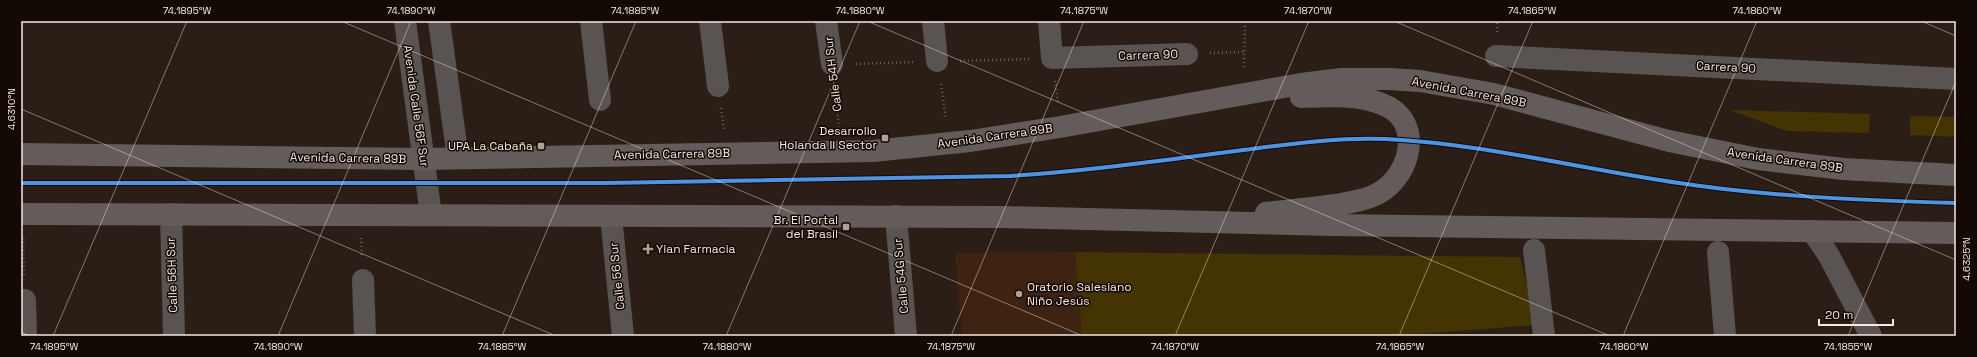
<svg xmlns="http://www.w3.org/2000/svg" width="1977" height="357" font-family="'Space Grotesk',sans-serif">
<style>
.built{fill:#3e2313}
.green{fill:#443403}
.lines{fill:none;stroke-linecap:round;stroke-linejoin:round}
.path{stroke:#655e5a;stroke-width:2.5;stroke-dasharray:1 3;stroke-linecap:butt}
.minor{stroke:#595451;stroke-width:22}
.major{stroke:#645c5a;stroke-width:22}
.cycleway-casing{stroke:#130905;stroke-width:6}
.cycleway{stroke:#4d94e3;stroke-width:4}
.ticks{fill:none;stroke:#f7e7de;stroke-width:1;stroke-opacity:0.45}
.poi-dot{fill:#b0a198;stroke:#130905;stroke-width:1.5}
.labels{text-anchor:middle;stroke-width:3;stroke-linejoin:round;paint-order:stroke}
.street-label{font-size:12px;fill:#f7e7de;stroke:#130905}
.poi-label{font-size:12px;fill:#f7e7de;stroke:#130905;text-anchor:end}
.neatline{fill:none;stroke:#f7e7de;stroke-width:1.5}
.ticks-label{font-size:10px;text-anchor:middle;fill:#f7e7de}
</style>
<rect width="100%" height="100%" fill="#2b1e16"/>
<!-- built -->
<path class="built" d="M1075 252 1082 336H962L955 253Z"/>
<!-- green -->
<g class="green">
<path d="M1730 110 1870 114 1869 133 1787 131Z"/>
<path d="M1910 116 1956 117V137L1910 135Z"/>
<path d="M1075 252 1520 257 1536 325 1392 336H1082Z"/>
</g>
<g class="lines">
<!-- path -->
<g class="path">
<path d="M1497 32V21"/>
<path d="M1210 53 1244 52"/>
<path d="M960 61 1029 59"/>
<path d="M856 64 913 62"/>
<path d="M1244 67 1245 21"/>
<path d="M1055 81 1058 103"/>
<path d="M941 84 946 119"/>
<path d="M834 87 839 127"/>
<path d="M721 108 724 129"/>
<path d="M23 238 24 277"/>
<path d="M361 238 362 257"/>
</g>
<!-- minor -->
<g class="minor">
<path d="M405 21 431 215"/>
<path d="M439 21 458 158"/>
<path d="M591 21 600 100"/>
<path d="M710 21 718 86"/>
<path d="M826 21 832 64"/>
<path d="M933 21 937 61"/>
<path d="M1049 21 1052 58 1187 54"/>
<path d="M1496 56 1956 79"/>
<path d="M171 214 174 336"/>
<path d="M611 216 623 336"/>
<path d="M896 216 906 336"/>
<path d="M1812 231 1828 254 1871 336"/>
<path d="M1534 250 1544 336"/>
<path d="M1718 252 1725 336"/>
<path d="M363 280 365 336"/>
<path d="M25 300 26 336"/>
</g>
<!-- major -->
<g class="major">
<path d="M21 154 423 159 873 151 970 141 1060 127 1301 84 1342 79H1389L1420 81 1494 94 1669 141 1758 159 1843 169 1956 175"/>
<path d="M1266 213C1294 209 1357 206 1379 193 1412 174 1424 120 1382 104 1357 94 1327 96 1301 97"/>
<path d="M21 214 1001 217 1332 225 1956 233"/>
</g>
<defs>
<path id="cycleway" d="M21 183H606L1010 176C1088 171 1165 160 1243 150 1290 144 1338 137 1386 139 1485 144 1581 169 1679 183 1771 197 1863 200 1956 203"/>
</defs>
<!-- cycleway casing -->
<use href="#cycleway" class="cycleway-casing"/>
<!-- cycleway -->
<use href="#cycleway" class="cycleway"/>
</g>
<!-- ticks -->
<path class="ticks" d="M341 21 1083 336M867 21 1610 336M1394 21 1956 260M1921 21 1956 36M21 109 556 336M21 332 30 336M53 336 187 21M278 336 411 21M502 336 636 21M726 336 860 21M951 336 1084 21M1175 336 1309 21M1399 336 1533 21M1623 336 1757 21M1848 336 1956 81"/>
<!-- markers -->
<g class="poi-dot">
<rect x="881" y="134" width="8" height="8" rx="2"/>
<rect x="537" y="142" width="8" height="8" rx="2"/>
<rect x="842" y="223" width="8" height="8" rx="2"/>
<path d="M646 243h4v4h4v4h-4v4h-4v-4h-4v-4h4z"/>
<circle cx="1019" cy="294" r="4"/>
</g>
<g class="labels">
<!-- street labels -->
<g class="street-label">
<text transform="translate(1148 55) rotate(-2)" y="4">Carrera 90</text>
<text transform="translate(1726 67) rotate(3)" y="4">Carrera 90</text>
<text transform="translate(833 74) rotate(-97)" y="4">Calle 54H Sur</text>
<text transform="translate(1469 92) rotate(11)" y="4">Avenida Carrera 89B</text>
<text transform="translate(416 106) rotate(82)" y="4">Avenida Calle 56F Sur</text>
<text transform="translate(995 136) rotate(-8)" y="4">Avenida Carrera 89B</text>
<text transform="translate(672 154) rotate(-1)" y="4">Avenida Carrera 89B</text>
<text transform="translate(348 158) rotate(1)" y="4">Avenida Carrera 89B</text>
<text transform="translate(1785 160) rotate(8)" y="4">Avenida Carrera 89B</text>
<text transform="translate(172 275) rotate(-92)" y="4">Calle 56H Sur</text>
<text transform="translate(617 276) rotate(-96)" y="4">Calle 56 Sur</text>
<text transform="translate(901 276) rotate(-95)" y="4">Calle 54G Sur</text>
</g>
<!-- poi labels -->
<g class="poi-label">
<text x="877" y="135">Desarrollo<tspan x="877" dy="14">Holanda II Sector</tspan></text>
<text x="533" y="150">UPA La Cabaña</text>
<text x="838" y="224">Br. El Portal<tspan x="838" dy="14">del Brasil</tspan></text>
<text x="656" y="253" text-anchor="start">Yian Farmacia</text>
<text x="1027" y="291" text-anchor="start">Oratorio Salesiano<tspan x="1027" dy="14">Niño Jesús</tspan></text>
</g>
</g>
<!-- border -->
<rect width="1977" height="357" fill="none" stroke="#130905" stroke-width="44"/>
<!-- scale -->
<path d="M1819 319v6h74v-6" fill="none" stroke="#f7e7de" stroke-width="2"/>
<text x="1825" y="319" font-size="12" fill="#f7e7de" stroke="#130905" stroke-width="3" paint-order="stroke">20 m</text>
<rect x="22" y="22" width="1933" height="313" class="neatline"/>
<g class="ticks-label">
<text x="187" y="14">74.1895°W</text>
<text x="411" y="14">74.1890°W</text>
<text x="635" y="14">74.1885°W</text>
<text x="860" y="14">74.1880°W</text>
<text x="1084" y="14">74.1875°W</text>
<text x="1308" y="14">74.1870°W</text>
<text x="1532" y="14">74.1865°W</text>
<text x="1757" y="14">74.1860°W</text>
<text transform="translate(11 109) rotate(-90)" y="4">4.6310°N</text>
<text transform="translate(1966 259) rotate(-90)" y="4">4.6325°N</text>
<text x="54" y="350">74.1895°W</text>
<text x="278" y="350">74.1890°W</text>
<text x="502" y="350">74.1885°W</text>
<text x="727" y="350">74.1880°W</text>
<text x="951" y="350">74.1875°W</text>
<text x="1175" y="350">74.1870°W</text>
<text x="1400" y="350">74.1865°W</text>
<text x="1624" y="350">74.1860°W</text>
<text x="1848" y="350">74.1855°W</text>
</g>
</svg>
